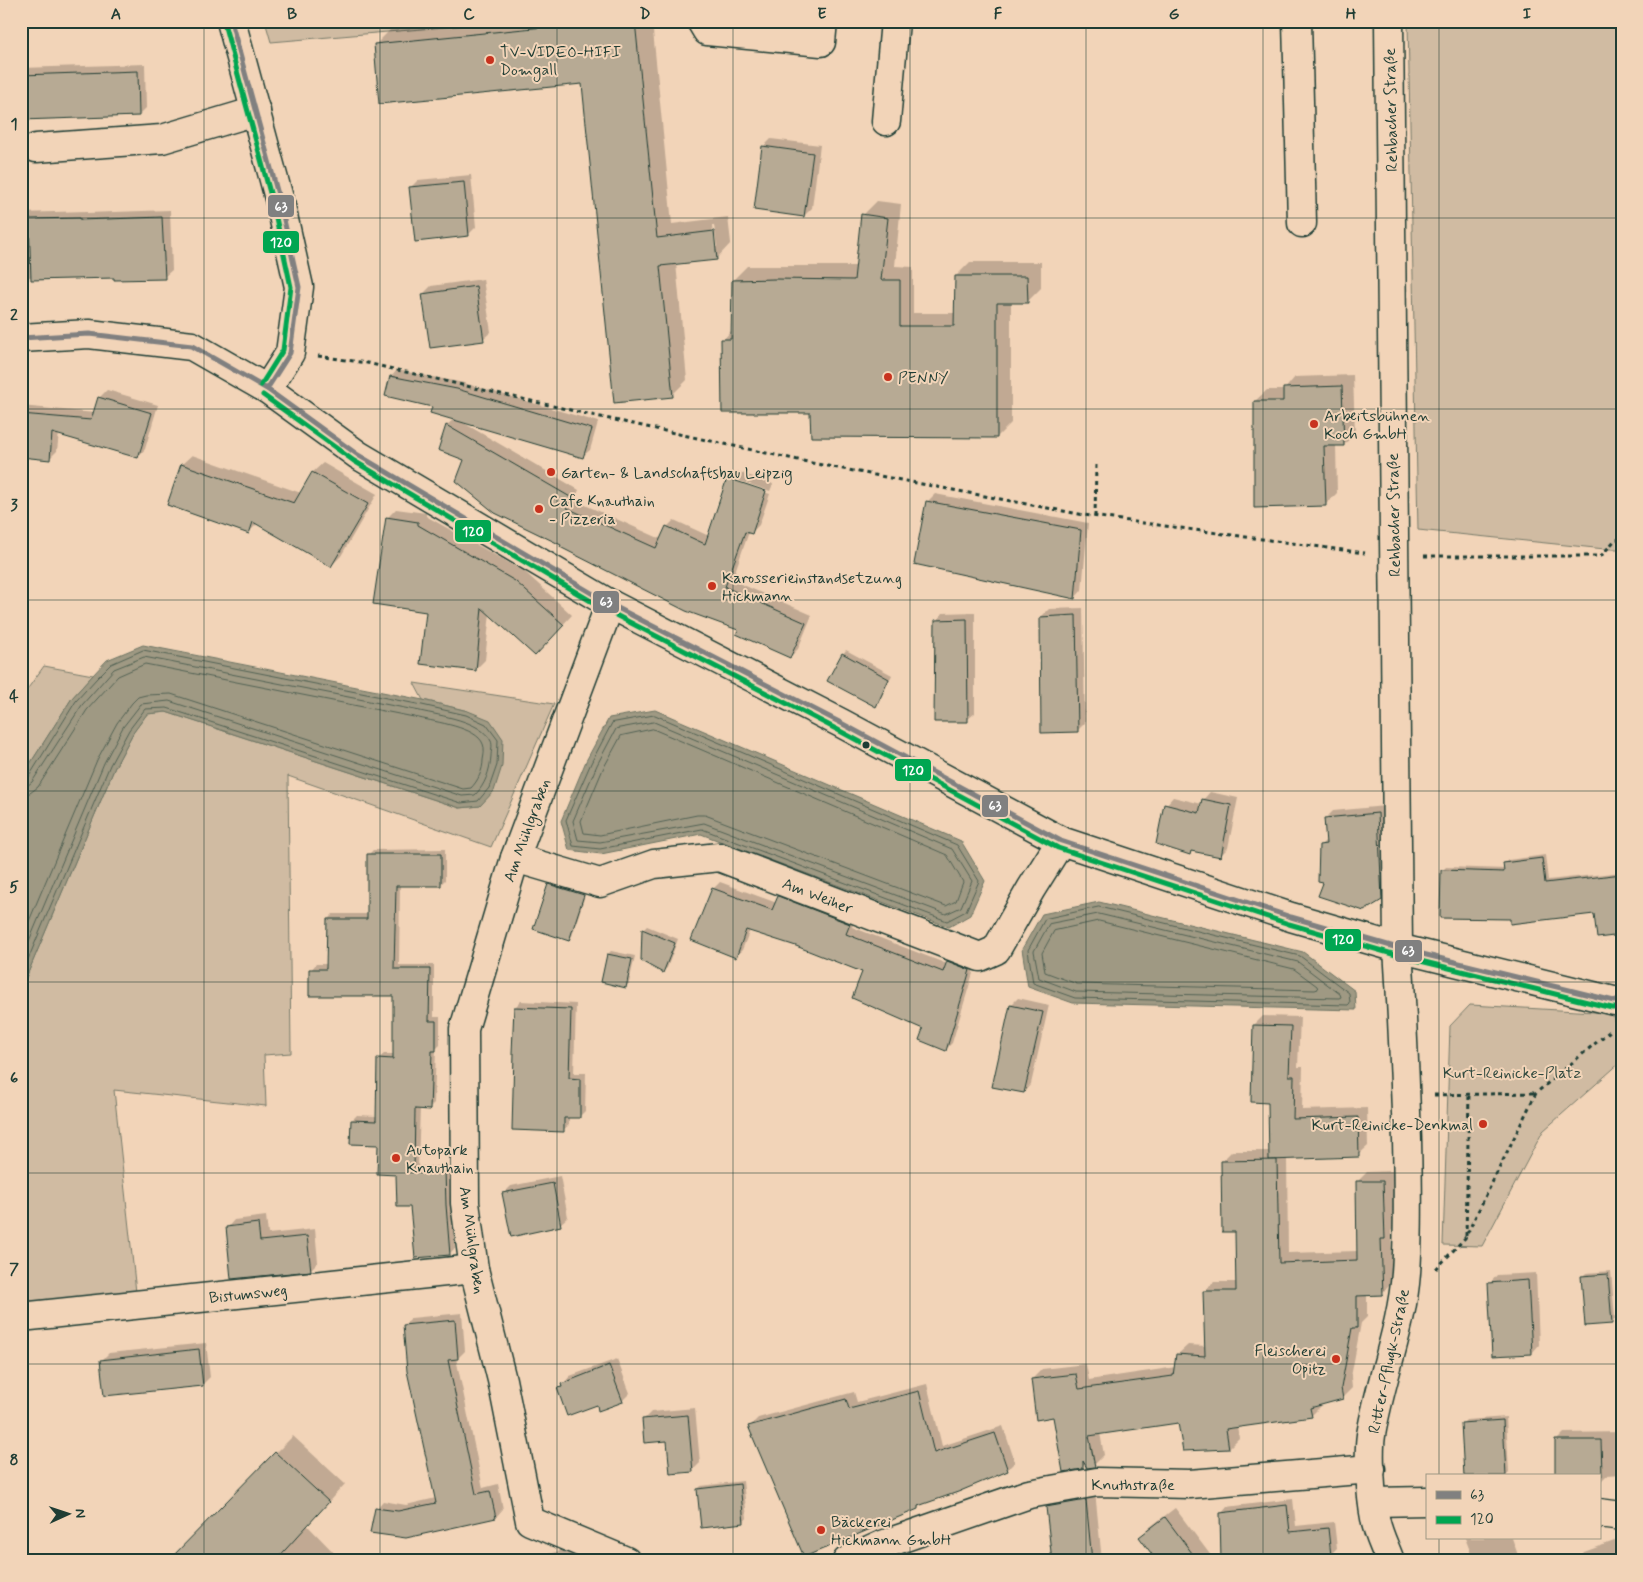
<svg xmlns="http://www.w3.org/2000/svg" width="1643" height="1582" font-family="Mynerve,sans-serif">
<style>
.green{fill:#d0bba2;stroke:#787c6b}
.water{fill:#9f9983;stroke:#6c7463}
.shadow{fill:#0003;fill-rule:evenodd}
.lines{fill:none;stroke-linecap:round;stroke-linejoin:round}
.shore{stroke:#526254;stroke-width:1}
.building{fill:#b7aa94;stroke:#1f3d34}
.minor-casing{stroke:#1f3d34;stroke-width:31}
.path{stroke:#1f3d34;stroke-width:3;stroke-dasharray:4 4;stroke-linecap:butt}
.minor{stroke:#f2d4b8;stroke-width:28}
.bus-1-casing{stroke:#f2d4b8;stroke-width:9}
.bus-2-casing{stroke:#f2d4b8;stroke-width:9}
.bus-1{stroke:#808080;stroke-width:5}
.bus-2{stroke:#00a651;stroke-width:5}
.grid{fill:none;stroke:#1f3d34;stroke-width:1;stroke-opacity:0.55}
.poi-dot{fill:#c8321e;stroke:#f2d4b8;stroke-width:2}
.bus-dot{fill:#1f3d34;stroke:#f2d4b8;stroke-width:2}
.labels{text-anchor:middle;stroke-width:4;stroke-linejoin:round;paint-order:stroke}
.poi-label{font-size:16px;fill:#1f3d34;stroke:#f2d4b8;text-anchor:start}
.street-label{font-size:16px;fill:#1f3d34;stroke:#f2d4b8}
.park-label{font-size:16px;fill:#314a3f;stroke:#f2d4b8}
.line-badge{stroke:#f2d4b8;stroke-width:2}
.badge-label{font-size:14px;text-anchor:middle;font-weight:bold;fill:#fff}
.neatline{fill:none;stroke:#1f3d34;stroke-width:2}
.grid-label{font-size:16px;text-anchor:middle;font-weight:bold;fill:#1f3d34}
</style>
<rect width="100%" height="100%" fill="#f2d4b8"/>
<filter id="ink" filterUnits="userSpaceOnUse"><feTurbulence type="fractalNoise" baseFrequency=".02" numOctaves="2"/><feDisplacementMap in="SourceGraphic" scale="10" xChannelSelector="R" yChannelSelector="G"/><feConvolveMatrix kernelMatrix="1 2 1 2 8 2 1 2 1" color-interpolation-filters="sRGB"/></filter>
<g filter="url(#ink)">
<!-- green -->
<g class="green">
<path d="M265 21H515L271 42Z"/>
<path d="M1408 21H1622V549H1605L1418 530Z"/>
<path d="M44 666 93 675 72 698 21 778V698Z"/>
<path d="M414 683 554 704 491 847 288 776 291 1053 264 1055 266 1106 114 1090 136 1292 21 1302V984L25 980 115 767 133 733 147 714 166 712 460 808 480 806 468 711 423 700Z"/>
<path d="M1470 1005 1612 1013 1622 1049V1061L1543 1131 1482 1246 1443 1245 1450 1026Z"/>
</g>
<!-- water -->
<g class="water">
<path d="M143 645 423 700 468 711 490 720 503 739 502 766 494 791 480 806 460 808 166 712 147 714 133 733 115 767 25 980 21 984V778L72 698 93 675 107 660Z"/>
<path d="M655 710 961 841 985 881 970 915 949 927 701 834 601 854 569 850 561 821 586 761 609 718Z"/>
<path d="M1099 902 1303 952 1355 991 1356 1010 1073 1003 1028 987 1022 949 1042 914Z"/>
</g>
<!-- shadow -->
<g class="shadow">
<path d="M474 21H652L672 224 728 217 731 243 716 259 676 263 687 380 672 395 584 82 375 45 390 30ZM712 225H714L717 247H714Z"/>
<path d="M145 64 146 108 139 115 21 118V68Z"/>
<path d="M771 139 820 145 812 208 804 216 763 147Z"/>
<path d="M471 175 476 227 468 235 410 188 418 180Z"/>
<path d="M877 201 901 204 895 266 913 267V313H956V276L970 262H1041V288L1027 302H1011V423L997 437 811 412 723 340 732 330 733 280 747 266H856L863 215Z"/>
<path d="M170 210 172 270 164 277H21V213L87 211V213Z"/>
<path d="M483 279 491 332 483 339 423 294 431 286Z"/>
<path d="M397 370 464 383 598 422 590 450 583 456 462 422 579 490 574 500 661 539 667 527 674 520 709 536 728 479 736 471 773 484 770 491 731 478V481L770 494 759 525 752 532H749L732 580 812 615 798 649 790 657 740 630 562 545 466 459 440 449 447 425 454 419 391 377Z"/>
<path d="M1353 375 1355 433 1344 445H1336L1337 493 1325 505 1255 401 1267 390H1284L1295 377Z"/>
<path d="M107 390 158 405 145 449 138 457 59 433 57 451 49 459 21 456V406L95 413 99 398Z"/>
<path d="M192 455 301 493 313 472 323 463 377 494 341 556 331 566 258 523 249 532 168 504 182 464Z"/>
<path d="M935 494 1088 523 1082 590 1075 598 927 502Z"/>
<path d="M396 509 426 513V516L525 572 572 615 544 645 490 613 485 660 476 669 427 611 387 518Z"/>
<path d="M1083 608 1085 723 1077 731 1041 617 1049 609Z"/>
<path d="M975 612V713L967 720 936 621 943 613Z"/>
<path d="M846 650 892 675 879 702 876 706 843 654Z"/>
<path d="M1210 792 1238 798 1228 848 1220 856 1193 850 1189 854 1166 805 1173 797 1202 804 1203 800Z"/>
<path d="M1385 806 1389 891 1381 899 1324 882 1321 845 1327 839 1325 819 1333 811Z"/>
<path d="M445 849V880L440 885H400L399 965H434V1017H440V1045L436 1049 434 1103 429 1108H420L418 1166H449L450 1200 455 1248 450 1253 411 1205 397 1173 379 1144 352 1120 357 1115 377 1116 378 1059 384 1054H394V995L311 970 316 964H327L328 919 333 914H368V855L373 850Z"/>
<path d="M1545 855 1548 880 1622 872V934L1595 913 1511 918 1442 871 1446 867 1505 869 1504 863 1508 860Z"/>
<path d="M552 881 586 892 572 936 569 939 549 885Z"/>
<path d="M720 882 777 903 779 897 786 890 856 917 852 927 947 964 955 955 976 963 952 1043 946 1049 863 971 797 945 750 930 742 950 735 957 713 889Z"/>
<path d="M647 926 678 939 667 968 663 971 642 960 643 930Z"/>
<path d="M611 951 635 956 629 983 626 987 608 954Z"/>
<path d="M1018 998 1049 1005 1031 1084 1024 1092 1011 1005Z"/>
<path d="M521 1001 576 1004 574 1073H586L585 1111 579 1117H569V1125L563 1130 515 1052V1007Z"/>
<path d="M1263 1016 1300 1017 1298 1067H1303L1302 1110 1367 1108 1368 1146 1358 1155 1287 1158 1288 1253 1358 1251 1357 1182 1367 1172 1393 1171 1394 1228 1391 1231 1392 1283 1382 1293 1367 1294V1317L1361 1323 1351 1377 1352 1388 1342 1398 1321 1404V1406L1311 1416 1237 1426 1239 1438 1229 1448 1179 1422 1100 1433 1104 1455 1094 1465 1086 1464 1083 1467 1055 1415 1032 1379 1042 1369 1086 1364 1089 1380 1176 1367 1177 1355 1188 1345 1206 1346 1204 1292 1214 1282H1237L1236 1231 1222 1161 1232 1151H1270L1269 1102 1254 1025Z"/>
<path d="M560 1176 568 1217 560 1224 503 1194 511 1186Z"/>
<path d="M266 1216 268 1234 315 1229 318 1262 311 1269 227 1228 234 1220Z"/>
<path d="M1611 1271 1615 1319 1612 1323 1586 1325 1582 1277 1586 1273Z"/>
<path d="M1536 1273 1539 1345 1532 1353 1490 1283 1497 1275Z"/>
<path d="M462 1313 465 1351 458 1358H456L483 1488 498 1484 503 1509 496 1517 406 1537 376 1509 383 1501 406 1505 436 1498 404 1325 411 1318Z"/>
<path d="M206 1343 210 1377 202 1385 101 1361 109 1353Z"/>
<path d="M617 1359 630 1393 622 1401 597 1403 559 1389 570 1376Z"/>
<path d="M927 1384 942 1446 1003 1426 1015 1462 1007 1470 922 1503 918 1508 750 1426 758 1418 854 1392 857 1402Z"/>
<path d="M695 1408 700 1463 692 1471 668 1439 643 1420 651 1412Z"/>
<path d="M1506 1417 1509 1472 1505 1476 1463 1423 1466 1420Z"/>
<path d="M1622 1432V1475L1606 1476 1601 1481H1599V1476L1556 1441 1564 1433Z"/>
<path d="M293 1436 345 1484 307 1525 342 1561 170 1560Z"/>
<path d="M743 1481 747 1518 744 1522 698 1489 701 1486Z"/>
<path d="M1095 1491 1102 1561H1053L1047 1507 1057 1498Z"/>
<path d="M1293 1499 1296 1526 1334 1522 1337 1548 1330 1555 1305 1557 1299 1561H1223L1221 1514 1227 1507Z"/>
<path d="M1175 1508 1215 1561H1159L1141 1537 1150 1527Z"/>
<path d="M1465 1538H1512L1520 1561H1474Z"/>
<path d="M1617 1540 1622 1552V1561H1577L1584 1552Z"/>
<path d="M564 1550 593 1561H519Z"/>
<path d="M918 1552 923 1561H901Z"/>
</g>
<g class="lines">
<!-- shore -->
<g class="shore">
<path d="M655 715 957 845 979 881 966 911 947 921 702 829 600 849 573 846 566 820 591 763 612 723Z"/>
<path d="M654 722 952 849 972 881 961 907 946 914 704 823 600 842 578 840 573 821 597 765 616 729Z"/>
<path d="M653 729 947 855 963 882 956 901 946 906 705 815H697L600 835 584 833 581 821 603 769 621 736Z"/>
<path d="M21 780 28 778 76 701 97 678 111 664 143 650 422 705 466 715 486 724 498 740 497 765 489 788 478 801 461 803 167 708 145 709 129 730 110 765 21 976"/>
<path d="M21 787 27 786 32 782 82 705 114 669 144 657 420 711C441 716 480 720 491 741 493 745 491 752 491 756 490 771 485 785 475 795L462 796 169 701 141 704 123 727 104 763 21 960"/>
<path d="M21 794 30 793 38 787 87 710 118 676 145 664 419 718C435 722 477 727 483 744 485 748 484 755 483 760 483 770 478 781 471 788L463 789 171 694 146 695 138 697 132 703 117 723 97 760 21 940"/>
<path d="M1099 907 1300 956 1349 993 1350 1003 1348 1005 1075 998 1033 983 1028 950 1045 919Z"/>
<path d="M1099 914 1298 962 1340 994 1341 997 1339 998 1076 992 1039 978 1034 951 1049 924Z"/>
<path d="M1099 921 1294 969 1317 986 1318 989 1315 990 1077 984 1045 972 1042 953 1054 931Z"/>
</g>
</g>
<!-- building -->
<g class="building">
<path d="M604 21H635L657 238 714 231 717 260 660 266 673 397 614 403 582 84 379 104 374 44Z"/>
<path d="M138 71 139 116 21 120V75Z"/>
<path d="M762 146 813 153 804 217 754 210Z"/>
<path d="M464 182 469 236 415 242 409 187Z"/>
<path d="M861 214 888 218 881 280H900V326H954L955 276H1027L1028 303H997V438L811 437 810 413H722L721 339H731L732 280 775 279 854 280Z"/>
<path d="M162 217 165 279 114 280V278L31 280 29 219 80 218V220Z"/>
<path d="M476 286 484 341 430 348 422 294Z"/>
<path d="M390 376 457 389 592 429 583 458 430 413 432 407 385 396Z"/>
<path d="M1342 386 1344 446H1324L1326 506 1254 508V401H1283V388Z"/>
<path d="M98 397 152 413 138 458 52 433 50 460 21 457V414L91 420Z"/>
<path d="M446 425 572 498 567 508 656 548 666 526 705 544 727 478 766 491 752 534 745 532 725 587 806 623 790 658 736 634 738 630 686 611 560 547 561 545 495 513 456 481 464 460 438 450Z"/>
<path d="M181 464 294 503 312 472 368 504 331 567 253 522 249 534 167 505Z"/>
<path d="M926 501 1081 530 1075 599 914 564Z"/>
<path d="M386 517 418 522V525L515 581 564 625 535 656 482 608 476 671 420 664 426 612 373 604Z"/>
<path d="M1076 615 1078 732 1041 733 1040 617Z"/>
<path d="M967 619 968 722H934L935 620Z"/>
<path d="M842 653 889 679 876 707 827 681Z"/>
<path d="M1202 799 1231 805 1221 857 1191 851 1190 855 1156 844 1164 804 1199 813Z"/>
<path d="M1378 813 1382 900 1364 911 1318 896 1323 883 1318 882 1319 845 1326 844 1324 818Z"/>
<path d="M367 854H441V886H396L394 969H430L429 1021H436V1051H432L430 1110 415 1109 414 1171 445 1170 446 1205 450 1255 415 1258 410 1207H397L396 1175 377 1174 378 1145 350 1144 351 1120 376 1121 377 1058 393 1059V996H309V969H326L327 919H367Z"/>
<path d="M1542 858 1545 883 1622 874V935L1597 938 1594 914 1510 924V919L1440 918 1441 870 1504 872 1503 863Z"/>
<path d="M548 884 584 895 569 941 533 929Z"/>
<path d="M712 888 772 910 778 896 850 924 846 934 943 972 947 961 970 970 946 1051 919 1040 923 1029 852 998 862 972 796 946 746 930 736 958 691 940Z"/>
<path d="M642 929 675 943 663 973 641 961Z"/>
<path d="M607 954 632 959 626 988 601 982Z"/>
<path d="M1010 1005 1043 1012 1024 1093 992 1087Z"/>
<path d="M514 1007 571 1009 569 1078 580 1079V1118H564V1132L512 1130 514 1053H512Z"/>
<path d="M1253 1025 1291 1026 1289 1076H1294L1293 1119 1358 1117 1359 1157 1269 1160 1268 1103 1251 1102Z"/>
<path d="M1277 1160 1279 1263 1357 1260 1356 1181H1383L1385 1239H1381L1383 1295 1357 1296V1328H1352L1341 1388 1343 1399 1310 1408 1312 1417 1226 1429 1229 1449 1183 1451 1178 1423 1089 1436 1095 1467 1087 1468 1083 1461V1469L1063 1472 1053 1417 1036 1420 1031 1379 1076 1374 1079 1389 1173 1376 1176 1354 1205 1356 1203 1291H1236L1235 1232H1222L1221 1161Z"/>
<path d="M553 1183 561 1226 511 1237 502 1193Z"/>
<path d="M258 1223 260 1241 307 1236 311 1271 231 1279 226 1227Z"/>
<path d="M1608 1274 1612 1324 1585 1326 1581 1276Z"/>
<path d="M1528 1280 1532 1354 1492 1356 1488 1283Z"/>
<path d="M455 1320 458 1359 448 1360 476 1494 490 1491 496 1518 406 1538 370 1533 375 1508 398 1511 436 1503 407 1371 403 1325Z"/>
<path d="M199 1349 203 1386 104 1396 100 1360Z"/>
<path d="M609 1365 623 1402 598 1411 597 1405 567 1416 557 1388 562 1387 561 1384Z"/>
<path d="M919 1391 934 1453 995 1433 1008 1471 958 1492 918 1506V1509L804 1557 748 1426 846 1399 849 1409Z"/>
<path d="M688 1415 693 1472 670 1474 667 1441 644 1443 642 1419Z"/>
<path d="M1503 1420 1506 1476H1464L1461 1423Z"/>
<path d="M1555 1440H1601L1602 1476H1555Z"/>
<path d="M275 1452 329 1502 275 1561H168Z"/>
<path d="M740 1484 744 1523 701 1528 697 1489Z"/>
<path d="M1086 1500 1092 1561H1052L1046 1507Z"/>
<path d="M1287 1505 1290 1532 1328 1528 1331 1556 1285 1561H1221L1220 1513Z"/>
<path d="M1165 1517 1198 1561H1157L1139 1537Z"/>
</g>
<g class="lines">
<defs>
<g id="minor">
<path d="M231 21 280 202 299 287 290 353 267 389"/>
<path d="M701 21 707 31 821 42 823 21"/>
<path d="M1297 21 1302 223"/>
<path d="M1389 21 1398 948C1402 1012 1405 1076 1407 1140 1408 1184 1409 1229 1406 1273 1402 1328 1380 1380 1371 1435 1368 1455 1371 1498 1375 1518 1377 1532 1385 1547 1390 1561"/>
<path d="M886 121 895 21"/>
<path d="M36 148 162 139 256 111"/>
<path d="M21 338 89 334 192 346 267 389 358 455 610 604 841 723 1061 841 1291 917 1398 948 1614 1001H1622"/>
<path d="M610 604 515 858 464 1029 465 1203 474 1269 502 1380 530 1521 626 1561"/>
<path d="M515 858 600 883 654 864 719 857 980 957 996 950 1031 889 1061 841"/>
<path d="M21 1317 474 1269"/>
<path d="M1373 1502 1427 1501"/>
<path d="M1599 1513 1622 1516"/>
<path d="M847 1561 882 1545 1029 1494 1097 1482 1190 1484 1371 1469"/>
</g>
</defs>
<!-- minor casing -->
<use href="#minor" class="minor-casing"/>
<!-- path -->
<g class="path">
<path d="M318 356 367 363 596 416 812 463 1084 515 1365 553"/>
<path d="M1095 517 1096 464"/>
<path d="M1424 556H1601L1615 540 1622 539"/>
<path d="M1434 1095 1536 1093"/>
<path d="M1466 1236 1469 1094"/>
<path d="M1436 1269 1465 1238 1536 1093 1610 1031"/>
</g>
<!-- minor -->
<use href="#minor" class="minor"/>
<defs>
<g id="bus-1">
<path d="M231 21 280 202 299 287 290 353 267 389"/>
<path d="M21 338 89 334 192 346 267 389 358 455 610 604 841 723 1061 841 1291 917 1398 948 1614 1001H1622"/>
</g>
<g id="bus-2">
<path d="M224 23 273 204 291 287 283 350 261 385"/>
<path d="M263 395 354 461 606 610 838 730 1058 848 1289 924 1396 955 1612 1008H1622"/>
</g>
</defs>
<!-- bus-1 casing -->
<use href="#bus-1" class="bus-1-casing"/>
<!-- bus-2 casing -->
<use href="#bus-2" class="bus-2-casing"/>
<!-- bus-1 -->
<use href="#bus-1" class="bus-1"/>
<!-- bus-2 -->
<use href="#bus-2" class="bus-2"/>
</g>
</g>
<!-- grid -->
<path class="grid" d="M204 21V1561M380 21V1561M557 21V1561M733 21V1561M910 21V1561M1086 21V1561M1263 21V1561M1439 21V1476M21 218H1622M21 409H1622M21 600H1622M21 791H1622M21 982H1622M21 1173H1622M21 1364H1622M1439 1538V1561"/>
<!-- markers -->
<g class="poi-dot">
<circle cx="490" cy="60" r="5"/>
<circle cx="888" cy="377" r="5"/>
<circle cx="1314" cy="424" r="5"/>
<circle cx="551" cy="472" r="5"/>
<circle cx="539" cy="509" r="5"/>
<circle cx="712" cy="586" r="5"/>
<circle cx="1483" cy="1124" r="5"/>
<circle cx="396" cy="1158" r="5"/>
<circle cx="1336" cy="1359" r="5"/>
<circle cx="821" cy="1530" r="5"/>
</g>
<circle class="bus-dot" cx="866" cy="745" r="4.5"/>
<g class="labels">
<!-- poi labels -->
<g class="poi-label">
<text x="500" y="57">TV-VIDEO-HIFI<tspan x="500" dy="18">Domgall</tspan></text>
<text x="898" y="383">PENNY</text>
<text x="1324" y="421">Arbeitsbühnen<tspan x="1324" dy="18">Koch GmbH</tspan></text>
<text x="561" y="478">Garten- &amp; Landschaftsbau Leipzig</text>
<text x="549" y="506">Cafe Knauthain<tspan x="549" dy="18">- Pizzeria</tspan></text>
<text x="722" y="583">Karosserieinstandsetzung<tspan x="722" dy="18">Hickmann</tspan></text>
<text x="1473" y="1130" text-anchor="end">Kurt-Reinicke-Denkmal</text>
<text x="406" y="1155">Autopark<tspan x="406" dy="18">Knauthain</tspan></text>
<text x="1326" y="1356" text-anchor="end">Fleischerei<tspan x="1326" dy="18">Opitz</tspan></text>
<text x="831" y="1527">Bäckerei<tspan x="831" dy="18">Hickmann GmbH</tspan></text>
</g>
<!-- street labels -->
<g class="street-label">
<text transform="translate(1390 110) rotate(-91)" y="6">Rehbacher Straße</text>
<text transform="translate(1393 515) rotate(-91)" y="6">Rehbacher Straße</text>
<text transform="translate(526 830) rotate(-70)" y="6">Am Mühlgraben</text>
<text transform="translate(818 895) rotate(21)" y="6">Am Weiher</text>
<text transform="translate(473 1240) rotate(82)" y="6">Am Mühlgraben</text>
<text transform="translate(248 1293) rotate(-6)" y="6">Bistumsweg</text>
<text transform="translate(1388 1361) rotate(-78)" y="6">Ritter-Pflugk-Straße</text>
<text x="1133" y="1490">Knuthstraße</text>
</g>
<!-- park labels -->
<g class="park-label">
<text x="1512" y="1078">Kurt-Reinicke-Platz</text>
</g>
</g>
<g class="line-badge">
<rect x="267" y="194" width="28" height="24" rx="5" fill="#808080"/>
<rect x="262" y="230" width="38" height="24" rx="5" fill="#00a651"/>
<rect x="454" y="519" width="38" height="24" rx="5" fill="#00a651"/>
<rect x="592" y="590" width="28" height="24" rx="5" fill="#808080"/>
<rect x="894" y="758" width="38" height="24" rx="5" fill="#00a651"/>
<rect x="981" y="794" width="28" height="24" rx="5" fill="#808080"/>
<rect x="1324" y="928" width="38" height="24" rx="5" fill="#00a651"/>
<rect x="1394" y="939" width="29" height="24" rx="5" fill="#808080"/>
</g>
<g class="badge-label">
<text x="281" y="211">63</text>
<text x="281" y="247">120</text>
<text x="473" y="536">120</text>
<text x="606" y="606">63</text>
<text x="913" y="775">120</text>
<text x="995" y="810">63</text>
<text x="1343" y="944">120</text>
<text x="1408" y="955">63</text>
</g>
<!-- margin -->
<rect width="1643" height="1582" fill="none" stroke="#f2d4b8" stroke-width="55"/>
<!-- legend -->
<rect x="1426" y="1474" width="175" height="65" fill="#f2d4b8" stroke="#9e9883"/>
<rect x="1436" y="1491" width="25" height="8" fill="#808080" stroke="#9e9883"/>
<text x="1470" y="1500" font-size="15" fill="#1f3d34">63</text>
<rect x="1436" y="1516" width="25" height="8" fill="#00a651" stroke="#9e9883"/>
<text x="1470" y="1524" font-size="15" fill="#1f3d34">120</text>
<!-- north arrow -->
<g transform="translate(68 1514) rotate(87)" stroke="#f2d4b8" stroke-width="4" paint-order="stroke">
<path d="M0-4L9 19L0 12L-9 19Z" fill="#1f3d34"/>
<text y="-8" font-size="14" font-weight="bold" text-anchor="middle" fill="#1f3d34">N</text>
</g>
<rect x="28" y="28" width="1588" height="1526" class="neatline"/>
<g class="grid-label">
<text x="116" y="19">A</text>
<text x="292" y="19">B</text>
<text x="469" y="19">C</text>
<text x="645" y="19">D</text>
<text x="822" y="19">E</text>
<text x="998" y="19">F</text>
<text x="1174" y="19">G</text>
<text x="1351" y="19">H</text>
<text x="1527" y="19">I</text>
<text x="14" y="129">1</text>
<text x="14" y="320">2</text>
<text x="14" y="510">3</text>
<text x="14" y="701">4</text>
<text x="14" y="892">5</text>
<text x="14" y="1083">6</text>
<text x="14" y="1274">7</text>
<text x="14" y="1465">8</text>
</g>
</svg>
